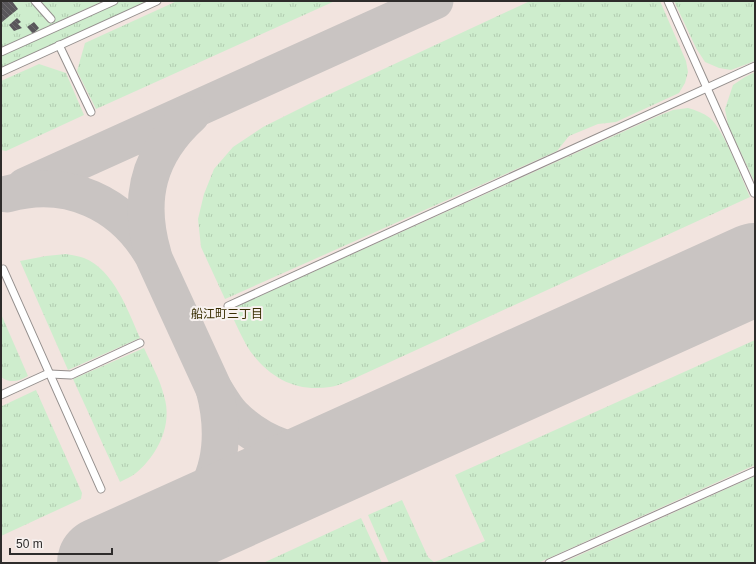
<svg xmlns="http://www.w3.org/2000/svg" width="756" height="564" font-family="Helvetica,'Noto Sans JP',sans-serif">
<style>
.built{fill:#f2e4df}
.grass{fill:url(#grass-tufts)}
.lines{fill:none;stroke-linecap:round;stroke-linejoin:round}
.taxiway{stroke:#c9c4c2;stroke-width:37}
.runway{stroke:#c9c4c2;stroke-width:92}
.building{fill:url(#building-back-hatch)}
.service-casing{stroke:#948f8d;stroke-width:9}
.service{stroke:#fff;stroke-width:7}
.labels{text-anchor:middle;stroke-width:4;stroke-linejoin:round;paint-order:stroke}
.neighbourhood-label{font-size:12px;fill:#3a2f03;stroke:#f7f1ef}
</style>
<defs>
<pattern id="grass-tufts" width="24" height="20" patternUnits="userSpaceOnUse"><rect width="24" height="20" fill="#ceedcd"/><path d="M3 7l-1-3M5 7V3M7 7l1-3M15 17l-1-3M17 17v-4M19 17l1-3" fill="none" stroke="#b1cbb0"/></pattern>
<pattern id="building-back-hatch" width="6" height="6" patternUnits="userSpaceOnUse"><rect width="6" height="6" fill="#59575b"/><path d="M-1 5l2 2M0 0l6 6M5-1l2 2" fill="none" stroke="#6e6c6f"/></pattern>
</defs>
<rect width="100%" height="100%" fill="#f7f1ef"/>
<!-- built -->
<rect class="built" x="1" y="1" width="754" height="562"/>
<!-- grass -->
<g class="grass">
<path d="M1 1H103L1 48Z"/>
<path d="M120 1H148L1 68V56Z"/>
<path d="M177 1H335L96 109 77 71 85 43Z"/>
<path d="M530 1H660L686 61 688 72 685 83 679 93 616 122 598 124 569 136 557 151 225 299 201 247 198 219 204 194 214 169 233 147 263 127 317 100Z"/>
<path d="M674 1H755V61L731 70 719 68 705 62 696 48Z"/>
<path d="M39 64 66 73 84 115 6 151 1 150V81Z"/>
<path d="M755 72V183L728 125 725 109 733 85 745 77Z"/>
<path d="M688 108C696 110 703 113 710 118 724 130 742 179 750 197L353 379C346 382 338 386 330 387 299 392 273 380 254 356 245 346 236 323 229 310L658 116 673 110Z"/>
<path d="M66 254C72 255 79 256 84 258 114 270 128 311 140 338L68 370 20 261 46 256Z"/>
<path d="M1 314 28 376C19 381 11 384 1 377Z"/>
<path d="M755 340V465L538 563H389L368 515 402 500 428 557 434 562 440 560 485 541 455 475Z"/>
<path d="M144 348C151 364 160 379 164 396 173 424 158 455 136 473 131 477 125 479 120 482L73 379Z"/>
<path d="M36 390 82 493 81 499 1 536V405L2 406Z"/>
<path d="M755 476V563H562Z"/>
<path d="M361 518 382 563H263Z"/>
</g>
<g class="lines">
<!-- taxiway -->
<g class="taxiway">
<path d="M25 186 435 1"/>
<path d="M7 194C67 177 123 203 153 256L214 389C220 398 225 408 233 416 261 444 301 459 340 452 349 450 358 447 366 444"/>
<path d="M153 254C137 199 148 154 191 115"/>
<path d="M163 536C176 525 189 515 199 502 224 470 224 426 214 389"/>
</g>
<!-- runway -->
<path class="runway" d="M103 563 755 269"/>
</g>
<!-- building -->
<g class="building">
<path d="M3 1H12L18 9 2 22 1 21V2Z"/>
<path d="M17 18 21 22 18 24 22 28 14 31 9 25Z"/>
<path d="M34 22 39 28 33 34 27 27Z"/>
</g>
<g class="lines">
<defs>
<g id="service">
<path d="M35 1 51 19"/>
<path d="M668 1 754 193"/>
<path d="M59 45 91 112"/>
<path d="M1 52 114 1"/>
<path d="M1 72 157 1"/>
<path d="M3 269 101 489"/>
<path d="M228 306 755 66"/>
<path d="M50 374 71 375 140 343"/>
<path d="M1 395 49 373"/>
<path d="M549 563 755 471"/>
</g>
</defs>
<!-- service casing -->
<use href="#service" class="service-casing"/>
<!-- service -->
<use href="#service" class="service"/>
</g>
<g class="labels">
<!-- neighbourhood labels -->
<g class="neighbourhood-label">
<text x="227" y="318">船江町三丁目</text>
</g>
</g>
<!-- border -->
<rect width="756" height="564" fill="none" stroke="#2e2c2b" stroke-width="4"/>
<!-- scale -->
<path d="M10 548v6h102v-6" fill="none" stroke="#2e2c2b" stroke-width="2"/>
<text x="16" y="548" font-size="12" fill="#2e2c2b" stroke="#f7f1ef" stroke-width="3" paint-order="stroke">50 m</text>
</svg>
